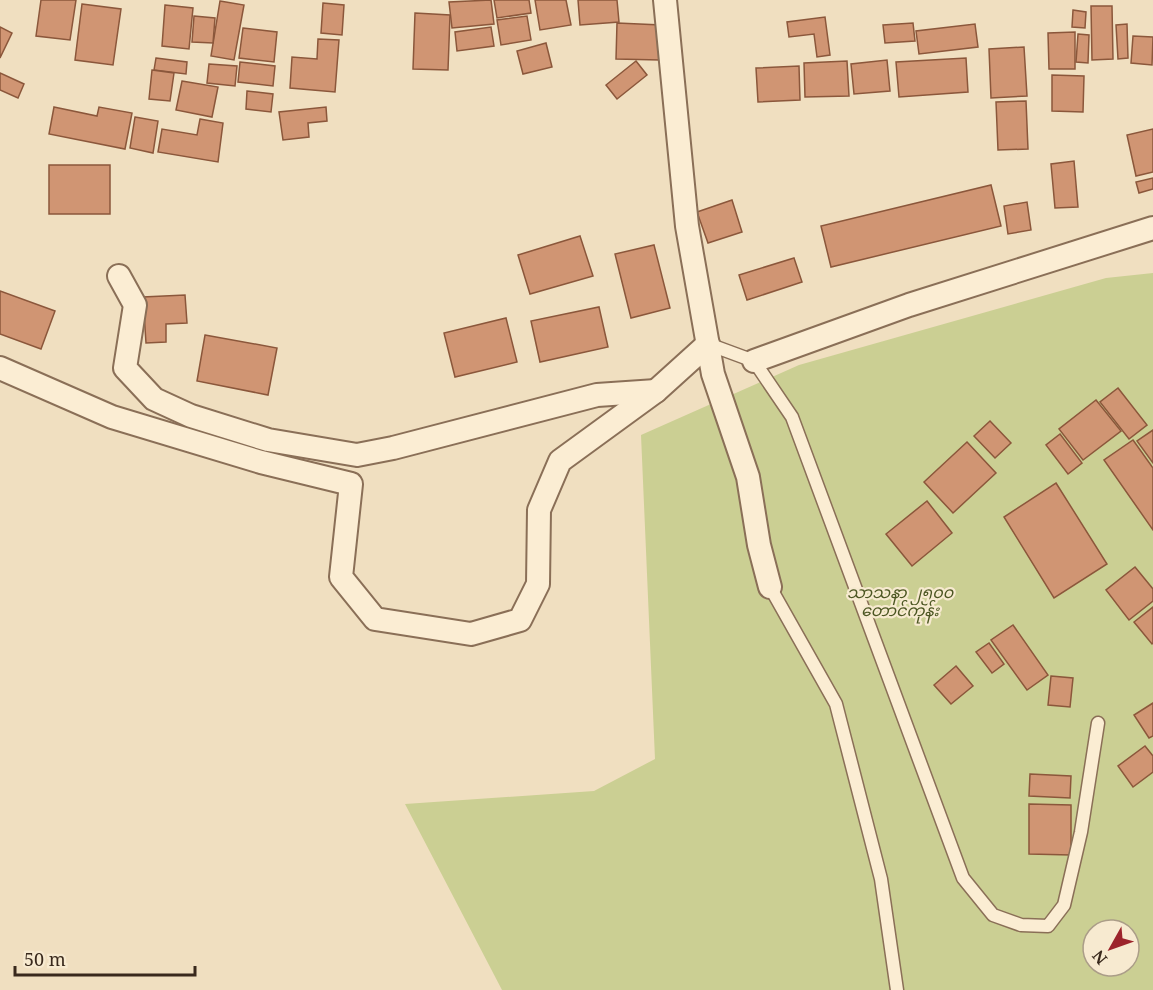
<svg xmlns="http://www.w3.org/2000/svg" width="1153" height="990" font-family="'Noto Serif','Noto Sans Myanmar',serif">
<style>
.green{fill:#cbcf93;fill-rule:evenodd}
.building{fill:#d09573;stroke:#8b573b;stroke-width:1.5}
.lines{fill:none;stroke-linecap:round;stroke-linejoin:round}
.lane-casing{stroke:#8a6f57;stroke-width:15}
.street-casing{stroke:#8a6f57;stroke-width:26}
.lane{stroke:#fbedd3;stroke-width:12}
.street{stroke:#fbedd3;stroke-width:22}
.labels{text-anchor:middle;stroke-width:4.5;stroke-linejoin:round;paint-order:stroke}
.park-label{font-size:16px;font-style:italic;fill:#4c5622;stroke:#f7ead0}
</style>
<rect width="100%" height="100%" fill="#f0dfc0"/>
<!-- green -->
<path class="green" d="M1153 273V990H502L405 804 594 791 655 759 641 435 799 365 1106 278ZM1093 930H1129V966H1093Z"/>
<!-- building -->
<g class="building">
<path d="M41 0H76L70 40 36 36Z"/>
<path d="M491 0 494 24 452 28 449 2Z"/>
<path d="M494 0H529L531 13 497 18Z"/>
<path d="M535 0H566L571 25 540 30Z"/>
<path d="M578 0H617L619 22 580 25Z"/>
<path d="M220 1 244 5 234 60 211 56Z"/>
<path d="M323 3 344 5 342 35 321 33Z"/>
<path d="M82 4 121 9 113 65 75 60Z"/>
<path d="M165 5 193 8 189 49 162 46Z"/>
<path d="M1091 6H1112L1113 59 1092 60Z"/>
<path d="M1073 10 1086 12 1085 28 1072 27Z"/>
<path d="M415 13 450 15 448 70 413 69Z"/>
<path d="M194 16 215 18 213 43 192 42Z"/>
<path d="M527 16 531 40 501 45 497 20Z"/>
<path d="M825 17 830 55 817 57 814 34 789 37 787 22Z"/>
<path d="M617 23 661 25 660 60 616 59Z"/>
<path d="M913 23 915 41 885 43 883 25Z"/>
<path d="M975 24 978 47 919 54 916 31Z"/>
<path d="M1127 24 1128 58 1118 59 1116 25Z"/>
<path d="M0 27 12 33 0 58Z"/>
<path d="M491 27 494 46 457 51 455 32Z"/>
<path d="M243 28 277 32 274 62 239 58Z"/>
<path d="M1075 32V69H1049L1048 33Z"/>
<path d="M1078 34 1089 35 1088 63 1076 62Z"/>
<path d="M1133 36 1153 37 1152 65 1131 63Z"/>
<path d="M318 39 339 40 335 92 290 88 292 57 317 59Z"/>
<path d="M546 43 552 67 523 74 517 51Z"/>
<path d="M1024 47 1027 96 991 98 989 49Z"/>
<path d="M156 58 187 62 186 74 154 70Z"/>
<path d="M966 58 968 92 899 97 896 62Z"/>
<path d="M887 60 890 91 854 94 851 64Z"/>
<path d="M636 61 647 75 617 99 606 85Z"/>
<path d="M847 61 849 96 805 97 804 63Z"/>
<path d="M240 62 275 66 273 86 238 82Z"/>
<path d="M209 64 237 66 235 86 207 83Z"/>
<path d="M799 66 800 100 758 102 756 68Z"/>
<path d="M152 70 174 73 170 101 149 99Z"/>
<path d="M0 73 24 84 18 98 0 90Z"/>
<path d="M1052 75 1084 76 1083 112 1052 111Z"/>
<path d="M182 81 218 87 212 117 176 110Z"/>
<path d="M247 91 273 94 271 112 246 109Z"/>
<path d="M1026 101 1028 149 998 150 996 102Z"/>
<path d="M54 107 97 116 99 107 132 113 125 149 49 134Z"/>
<path d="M326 107 327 121 308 123 309 137 283 140 279 112Z"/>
<path d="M135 117 158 121 153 153 130 148Z"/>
<path d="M200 119 223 123 218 162 158 152 162 129 197 135Z"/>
<path d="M1153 129V172L1136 176 1127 135Z"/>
<path d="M1074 161 1078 207 1055 208 1051 164Z"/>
<rect x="49" y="165" width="61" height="49"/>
<path d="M1153 178V189L1139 193 1136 182Z"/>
<path d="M991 185 1001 226 831 267 821 226Z"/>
<path d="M732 200 742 232 708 243 697 212Z"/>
<path d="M1027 202 1031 230 1008 234 1004 206Z"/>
<path d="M580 236 593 276 530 294 518 255Z"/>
<path d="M654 245 670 308 631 318 615 254Z"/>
<path d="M794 258 802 282 747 300 739 275Z"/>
<path d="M0 291 55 311 41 349 0 334Z"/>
<path d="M185 295 187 323 166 324V342L146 343 143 297Z"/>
<path d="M599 307 608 347 540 362 531 321Z"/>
<path d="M506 318 517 362 455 377 444 333Z"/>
<path d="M205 335 277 348 268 395 197 381Z"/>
<path d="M1118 388 1147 425 1129 439 1100 402Z"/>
<path d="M1096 400 1121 431 1083 460 1059 429Z"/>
<path d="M990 421 1011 443 995 458 974 436Z"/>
<path d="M1153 430V463L1137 441Z"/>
<path d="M1060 434 1082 463 1068 474 1046 445Z"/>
<path d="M1133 440 1153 468V530L1104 460Z"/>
<path d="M967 442 996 473 953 513 924 482Z"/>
<path d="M1056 483 1107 564 1054 598 1004 517Z"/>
<path d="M927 501 952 533 912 566 886 534Z"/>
<path d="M1135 567 1153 589V601L1129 620 1106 590Z"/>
<path d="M1153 607V643L1152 644 1134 622Z"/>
<path d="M1013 625 1048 675 1027 690 991 640Z"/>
<path d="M989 643 1004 664 992 673 976 652Z"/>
<path d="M956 666 973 686 951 704 934 685Z"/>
<path d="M1051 676 1073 678 1070 707 1048 705Z"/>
<path d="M1153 703V736L1149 738 1134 715Z"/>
<path d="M1145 746 1153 756V772L1133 787 1118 766Z"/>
<path d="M1030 774 1071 776 1070 798 1029 796Z"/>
<path d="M1029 804 1071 805V855L1029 854Z"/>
</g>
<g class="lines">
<defs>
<g id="lane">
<path d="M708 344 754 361 792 417 963 878 993 915 1021 925 1048 926 1064 905 1081 832 1098 723"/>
<path d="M770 587 836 704 881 879 897 990"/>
</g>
<g id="street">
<path d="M665 0 687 226 713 374 748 477 759 545 770 587"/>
<path d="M119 276 135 305 125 368 154 399 191 416 268 440 357 455 393 448 597 395 656 391"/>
<path d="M754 361 909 305 1153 228"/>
<path d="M0 368 112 417 261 462 351 484 341 577 375 619 471 634 520 620 538 584 539 510 560 461 656 391 708 344"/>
</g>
</defs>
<!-- lane casing -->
<use href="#lane" class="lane-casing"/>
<!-- street casing -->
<use href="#street" class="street-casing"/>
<!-- lane -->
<use href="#lane" class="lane"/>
<!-- street -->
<use href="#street" class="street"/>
</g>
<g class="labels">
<!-- park labels -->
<g class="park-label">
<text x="900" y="598">သာသနာ ၂၅၀၀<tspan x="900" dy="18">တောင်ကုန်း</tspan></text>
</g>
</g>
<!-- north arrow -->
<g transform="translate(1111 948) rotate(230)"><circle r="28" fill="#f7ead0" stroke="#ab9d88" stroke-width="1.5"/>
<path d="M0-4.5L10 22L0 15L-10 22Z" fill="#9c242b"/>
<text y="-9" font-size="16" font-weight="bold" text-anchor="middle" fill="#39291c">N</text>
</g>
<!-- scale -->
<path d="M15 966v9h180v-9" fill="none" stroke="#39291c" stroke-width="3"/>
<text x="24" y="966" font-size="18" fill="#39291c" stroke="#f7ead0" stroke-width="4.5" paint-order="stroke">50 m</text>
</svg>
